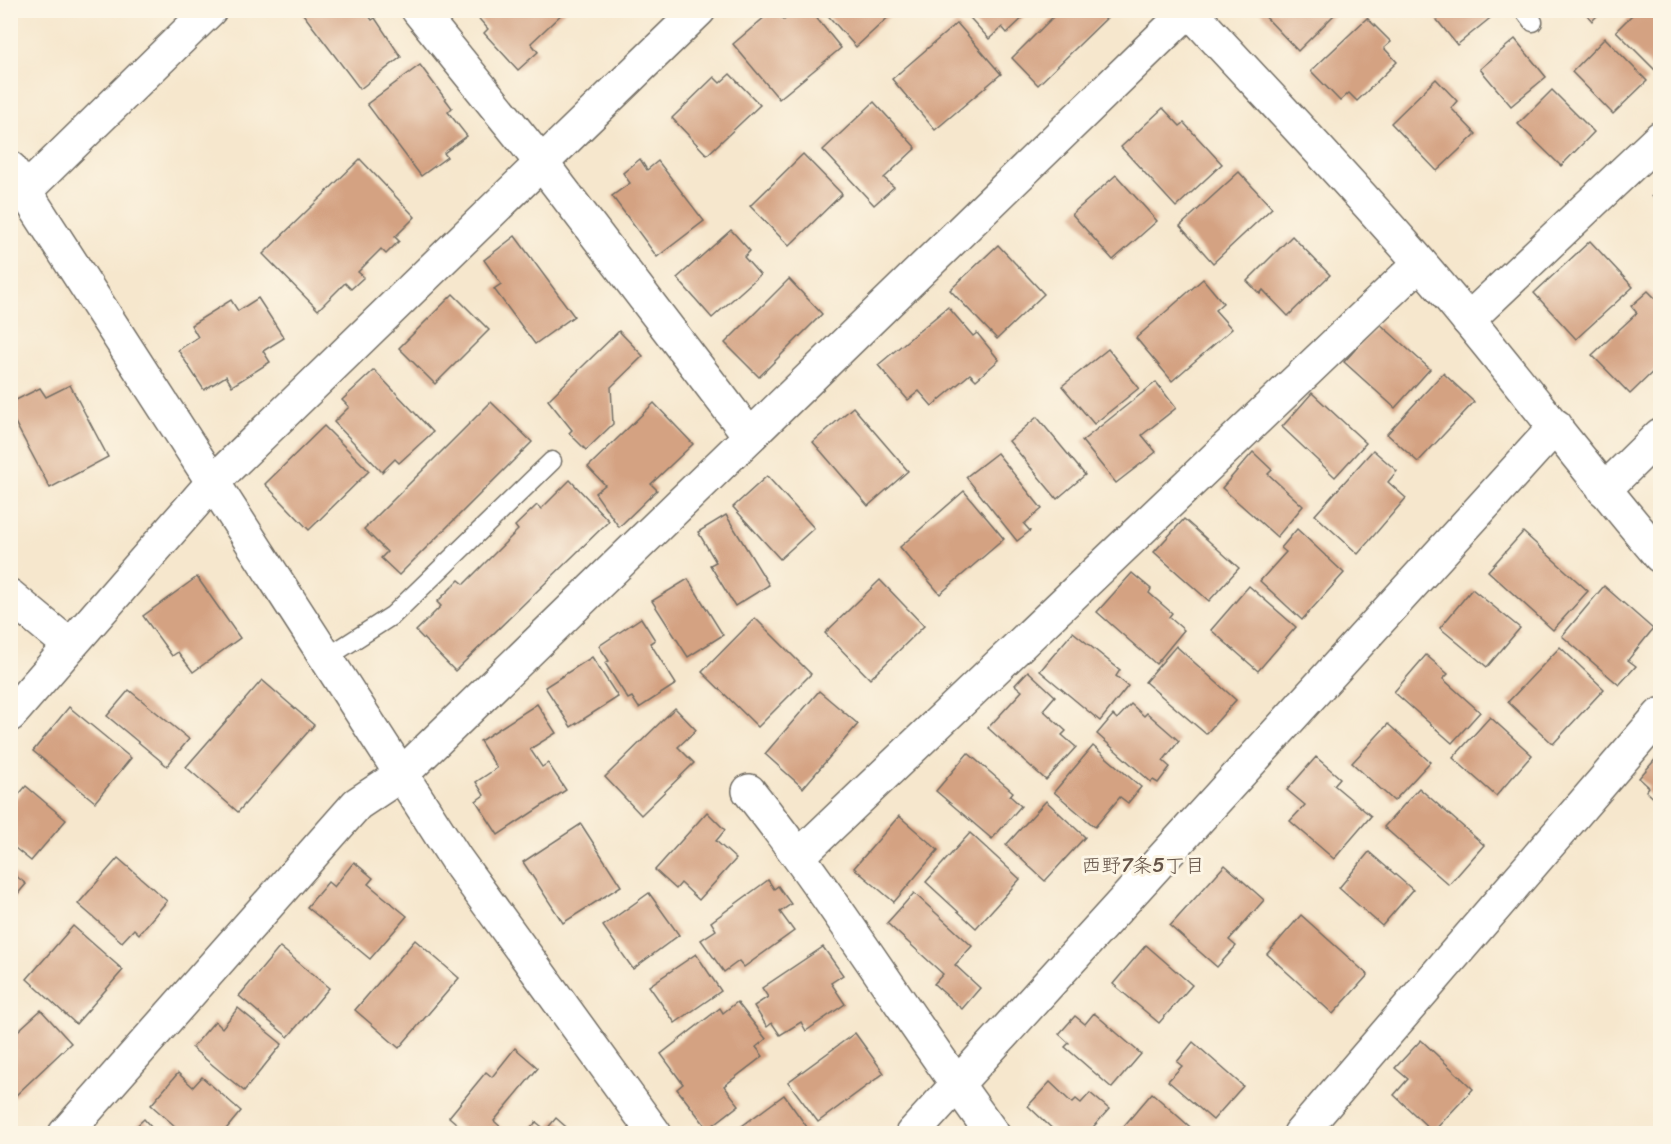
<svg xmlns="http://www.w3.org/2000/svg" width="1671" height="1144" font-family="Sriracha,'Klee One',sans-serif">
<style>
.building{fill:#d4a282}
.lines{fill:none;stroke-linecap:round;stroke-linejoin:round}
.service-casing{stroke:#726d64;stroke-width:21}
.minor-casing{stroke:#726d64;stroke-width:36}
.service{stroke:#fff;stroke-width:18}
.minor{stroke:#fff;stroke-width:33}
.labels{text-anchor:middle;stroke-width:6;stroke-linejoin:round;paint-order:stroke}
.neighbourhood-label{font-size:20px;fill:#665549;stroke:#fcf5e5}
</style>
<rect width="100%" height="100%" fill="#fcf5e5"/>
<filter id="ink" filterUnits="userSpaceOnUse"><feTurbulence type="fractalNoise" baseFrequency=".0167" numOctaves="2"/><feDisplacementMap in="SourceGraphic" scale="12" xChannelSelector="R" yChannelSelector="G"/><feConvolveMatrix kernelMatrix="1 2 1 2 8 2 1 2 1" color-interpolation-filters="sRGB"/></filter>
<filter id="wash" filterUnits="userSpaceOnUse"><feTurbulence type="fractalNoise" baseFrequency=".008" numOctaves="4" result="noise"/><feDisplacementMap in="SourceGraphic" scale="24" xChannelSelector="R" yChannelSelector="G"/><feGaussianBlur stdDeviation="1.35" result="paint"/><feColorMatrix in="noise" values="0 0 0 0 0 0 0 0 0 0 0 0 0 0 0 0 0 1.4 0 .05"/><feComposite in="paint" operator="in"/></filter>
<g filter="url(#wash)">
<rect width="100%" height="100%" fill="#f6e7cd"/>
<g id="blocks">
<!-- building -->
<g class="building">
<path d="M300 10H365L372 20 375 18 401 57 360 89Z"/>
<path d="M476 10H566L531 43 538 52 518 70 484 33 488 29 473 12Z"/>
<path d="M773 10 784 20 796 10H810L841 48 779 99 733 44Z"/>
<path d="M823 10H896L856 47Z"/>
<path d="M963 10H1031L1007 33 1002 27 989 39Z"/>
<path d="M1060 10H1115L1038 85 1012 58Z"/>
<path d="M1259 10H1339L1298 51Z"/>
<path d="M1429 10H1490L1494 15 1457 45Z"/>
<path d="M1583 10H1603L1592 21Z"/>
<path d="M1637 10H1660V68L1657 72 1616 31Z"/>
<path d="M1367 18 1391 42 1384 48 1397 62 1357 101 1349 93 1340 101 1311 71Z"/>
<path d="M957 23 1001 74 935 130 892 79Z"/>
<path d="M1605 38 1647 81 1613 114 1572 72Z"/>
<path d="M1515 39 1546 77 1511 106 1480 69Z"/>
<path d="M420 65 452 108 448 112 467 136 444 153 447 157 421 176 367 104Z"/>
<path d="M730 74 760 105 707 155 672 118 714 77 720 83Z"/>
<path d="M1436 79 1457 101 1451 108 1476 134 1437 171 1391 123Z"/>
<path d="M1552 90 1594 132 1561 166 1518 124Z"/>
<path d="M874 102 916 148 884 178 894 187 874 205 823 150Z"/>
<path d="M1163 108 1180 126 1184 123 1222 164 1176 207 1121 147Z"/>
<path d="M803 154 842 194 789 246 750 206Z"/>
<path d="M360 159 415 217 395 237 399 241 386 254 381 249 358 272 364 277 351 289 345 283 318 310 263 254Z"/>
<path d="M640 159 647 170 658 161 704 221 657 257 612 196 630 183 623 173Z"/>
<path d="M1660 166V179L1654 172Z"/>
<path d="M1239 172 1272 208 1213 263 1180 226Z"/>
<path d="M1116 175 1157 221 1113 260 1072 214Z"/>
<path d="M1660 188V205L1652 196Z"/>
<path d="M731 230 750 251 744 257 760 275 712 318 677 278Z"/>
<path d="M515 236 574 316 535 344 494 289 501 284 484 260Z"/>
<path d="M1292 236 1330 275 1288 316 1263 290 1260 294 1247 281Z"/>
<path d="M1590 241 1633 287 1576 339 1534 293Z"/>
<path d="M998 245 1044 294 997 339 950 290Z"/>
<path d="M789 279 822 314 759 377 725 343Z"/>
<path d="M1203 279 1223 303 1215 310 1232 329 1172 381 1136 338Z"/>
<path d="M1648 291 1659 302 1655 306 1660 312V365L1630 394 1592 355 1637 313 1631 306Z"/>
<path d="M453 294 489 330 435 384 399 348Z"/>
<path d="M258 298 284 338 263 351 270 362 232 386 226 376 204 390 178 350 198 337 191 325 231 300 238 311Z"/>
<path d="M948 307 973 336 977 333 999 360 976 380 970 374 932 406 919 391 908 400 878 365Z"/>
<path d="M1379 323 1430 369 1395 408 1344 362Z"/>
<path d="M619 331 643 356 611 387 613 424 586 450 569 433 572 430 548 400Z"/>
<path d="M1108 349 1139 388 1094 424 1062 386Z"/>
<path d="M374 370 433 432 399 463 395 459 382 472 334 422 349 407 342 400Z"/>
<path d="M1443 373 1474 402 1418 462 1387 434Z"/>
<path d="M1156 382 1176 408 1142 435 1156 452 1116 483 1082 441Z"/>
<path d="M70 385 108 457 50 488 10 413V403L40 388 46 397Z"/>
<path d="M1312 393 1366 443 1335 477 1282 427Z"/>
<path d="M491 402 532 442 399 575 381 558 387 552 364 529Z"/>
<path d="M654 403 693 444 651 484 657 490 619 527 595 493 605 485 588 467Z"/>
<path d="M853 407 908 471 868 506 813 442Z"/>
<path d="M1037 417 1085 475 1057 499 1009 441Z"/>
<path d="M324 426 369 471 309 530 265 484Z"/>
<path d="M1373 450 1397 471 1388 482 1406 498 1358 554 1315 515Z"/>
<path d="M1253 452 1272 470 1268 474 1303 506 1277 537 1222 488Z"/>
<path d="M997 453 1042 509 1024 524 1030 531 1017 541 966 477Z"/>
<path d="M767 476 814 528 780 559 733 507Z"/>
<path d="M570 480 609 521 455 671 416 631 441 606 437 602 459 580 464 584 518 530 515 526 537 505 541 509Z"/>
<path d="M964 491 1004 539 940 594 900 547Z"/>
<path d="M726 515 769 585 735 606 710 565 716 562 698 532Z"/>
<path d="M1184 519 1239 568 1209 601 1154 552Z"/>
<path d="M1297 529 1344 573 1302 620 1260 581 1286 552 1281 548Z"/>
<path d="M1523 532 1588 591 1553 630 1488 571Z"/>
<path d="M1132 573 1151 589 1149 593 1172 613 1169 617 1184 630 1156 664 1097 612Z"/>
<path d="M197 577 240 638 193 672 178 652 172 656 143 616Z"/>
<path d="M688 579 723 635 688 657 652 601Z"/>
<path d="M880 580 924 626 870 679 825 633Z"/>
<path d="M1249 586 1296 627 1258 671 1211 630Z"/>
<path d="M1604 586 1653 629 1628 660 1636 666 1619 685 1562 636Z"/>
<path d="M1472 589 1520 628 1487 667 1440 628Z"/>
<path d="M641 618 655 640 650 643 676 684 639 708 632 697 628 699 605 663 609 661 599 646Z"/>
<path d="M755 618 811 674 758 727 702 672Z"/>
<path d="M1073 632 1120 670 1116 676 1128 686 1100 721 1040 671Z"/>
<path d="M1176 646 1236 700 1206 734 1145 682Z"/>
<path d="M1560 647 1604 689 1553 744 1508 702Z"/>
<path d="M1426 655 1448 674 1443 679 1480 712 1452 743 1394 692Z"/>
<path d="M592 657 618 697 571 727 545 687Z"/>
<path d="M1028 671 1055 696 1043 710 1066 731 1062 735 1076 747 1046 780 988 728 1022 691 1015 685Z"/>
<path d="M262 680 314 725 238 812 186 767Z"/>
<path d="M129 690 189 739 167 766 107 716Z"/>
<path d="M819 691 858 724 803 788 765 754Z"/>
<path d="M537 704 556 733 530 749 542 767 548 763 566 790 498 835 476 801 484 795 476 782 497 768 480 741Z"/>
<path d="M1131 704 1144 716 1147 713 1179 741 1163 761 1170 767 1158 783 1153 780 1151 782 1097 734 1113 715 1117 719Z"/>
<path d="M69 707 131 758 95 802 33 751Z"/>
<path d="M675 708 696 730 678 747 694 763 641 815 605 777Z"/>
<path d="M1490 717 1532 755 1496 796 1453 758Z"/>
<path d="M1388 724 1430 762 1394 801 1352 763Z"/>
<path d="M1093 746 1141 787 1128 803 1120 797 1095 827 1054 792Z"/>
<path d="M968 753 1013 792 1010 796 1021 806 992 839 936 791Z"/>
<path d="M1660 754V804L1646 791 1649 787 1639 778Z"/>
<path d="M1316 757 1340 778 1334 785 1371 816 1334 859 1290 821 1305 805 1287 790Z"/>
<path d="M26 786 66 820 31 861 10 844V805Z"/>
<path d="M1419 788 1484 845 1449 885 1384 827Z"/>
<path d="M1046 801 1085 837 1045 881 1006 845Z"/>
<path d="M707 812 725 830 716 841 736 859 699 900 681 883 676 889 655 870Z"/>
<path d="M899 816 938 850 894 902 854 868Z"/>
<path d="M581 824 621 886 563 923 523 862Z"/>
<path d="M970 833 1020 879 976 928 926 882Z"/>
<path d="M1369 852 1413 890 1382 926 1339 888Z"/>
<path d="M118 858 167 901 139 934 134 929 122 942 78 904Z"/>
<path d="M354 862 373 878 368 884 407 916 370 959 307 907 328 882 334 887Z"/>
<path d="M1225 865 1264 900 1229 940 1236 946 1217 967 1170 926Z"/>
<path d="M10 871 26 884 10 903Z"/>
<path d="M768 880 774 889 778 886 791 904 780 912 794 931 744 967 739 961 724 972 701 940 716 930 711 922Z"/>
<path d="M649 893 679 935 633 969 603 926Z"/>
<path d="M914 893 972 946 955 965 980 988 962 1009 934 984 943 974 887 923Z"/>
<path d="M1301 915 1368 975 1333 1014 1267 954Z"/>
<path d="M73 926 123 970 76 1024 27 979Z"/>
<path d="M415 940 459 978 399 1048 355 1010Z"/>
<path d="M1146 945 1192 985 1159 1023 1113 984Z"/>
<path d="M280 947 329 988 288 1037 239 996Z"/>
<path d="M823 947 843 975 831 983 845 1004 806 1031 801 1022 780 1035 772 1023 767 1027 754 1006 768 997 762 988Z"/>
<path d="M696 954 721 991 675 1023 649 986Z"/>
<path d="M737 1002 766 1039 756 1047 763 1056 724 1086 739 1105 708 1129 677 1089 683 1084 661 1054 720 1008 723 1013Z"/>
<path d="M238 1008 282 1044 244 1091 192 1048 215 1021 222 1028Z"/>
<path d="M41 1010 71 1043 14 1097 10 1093V1038Z"/>
<path d="M1094 1013 1141 1054 1112 1088 1065 1047 1069 1043 1059 1034 1075 1016 1085 1024Z"/>
<path d="M855 1033 884 1073 818 1122 788 1082Z"/>
<path d="M1421 1040 1473 1089 1433 1132 1394 1095 1408 1079 1395 1068Z"/>
<path d="M1193 1042 1243 1086 1213 1120 1168 1081 1182 1066 1177 1062Z"/>
<path d="M515 1048 538 1068 494 1121 504 1130 501 1134H469L449 1117 486 1072 492 1077Z"/>
<path d="M178 1073 193 1087 202 1077 241 1111 222 1134H184L151 1105Z"/>
<path d="M1050 1082 1072 1103 1076 1099 1081 1103 1090 1093 1109 1109 1087 1134H1058L1028 1106Z"/>
<path d="M1152 1093 1198 1134H1117Z"/>
<path d="M784 1095 812 1134H731Z"/>
<path d="M556 1118 574 1134H526L536 1122 546 1130Z"/>
<path d="M144 1119 157 1134H128Z"/>
</g>
</g>
</g>
<g filter="url(#ink)">
<use href="#blocks" fill-opacity="0" stroke="#726d64" stroke-width="1.5"/>
<g class="lines">
<defs>
<g id="service">
<path d="M1524 10 1533 22"/>
<path d="M326 658 393 615 552 461"/>
</g>
<g id="minor">
<path d="M418 10 540 161 750 436"/>
<path d="M1189 10C1267 95 1347 178 1422 265 1504 360 1579 461 1660 556"/>
<path d="M10 168 456 859 655 1134"/>
<path d="M25 191 210 10"/>
<path d="M1468 320 1660 138"/>
<path d="M1604 490 1660 435"/>
<path d="M10 596 69 645"/>
<path d="M10 715 213 482 699 10"/>
<path d="M749 791C836 901 909 1021 993 1134"/>
<path d="M800 855 1420 263"/>
<path d="M65 1134 357 804 402 774 1189 10"/>
<path d="M912 1134 1556 426"/>
<path d="M1300 1134 1660 715"/>
</g>
</defs>
<!-- service casing -->
<use href="#service" class="service-casing"/>
<!-- minor casing -->
<use href="#minor" class="minor-casing"/>
<!-- service -->
<use href="#service" class="service"/>
<!-- minor -->
<use href="#minor" class="minor"/>
</g>
</g>
<g class="labels">
<!-- neighbourhood labels -->
<g class="neighbourhood-label">
<text x="1143" y="872">西野7条5丁目</text>
</g>
</g>
<!-- margin -->
<rect width="1671" height="1144" fill="none" stroke="#fcf5e5" stroke-width="36"/>
</svg>
